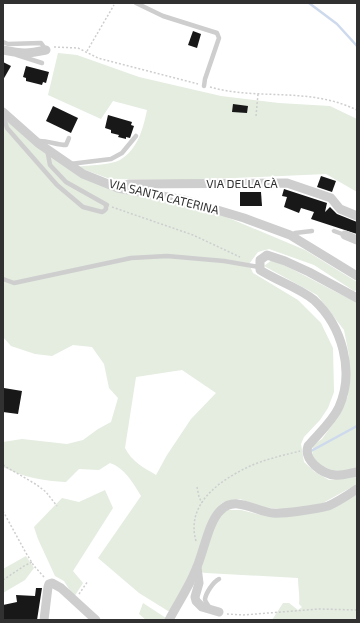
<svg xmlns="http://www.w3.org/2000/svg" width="360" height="623" font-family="'Exo 2',sans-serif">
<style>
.green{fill:#e4ede0;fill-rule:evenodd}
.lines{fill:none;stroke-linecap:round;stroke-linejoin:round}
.stream{stroke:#cdd9ec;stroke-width:2.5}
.building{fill:#181818}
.path{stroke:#cecece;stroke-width:1.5;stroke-dasharray:2 2;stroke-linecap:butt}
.service{stroke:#cecece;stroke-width:4.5}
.minor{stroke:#cecece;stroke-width:9}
.labels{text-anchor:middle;stroke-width:4;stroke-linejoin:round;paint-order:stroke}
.street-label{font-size:12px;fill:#313131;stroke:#fff}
</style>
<rect width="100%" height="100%" fill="#fff"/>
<!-- green -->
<g class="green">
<path d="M58 53 77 55 139 77 221 96 279 103 330 106 357 119V192L326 174 191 180 110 179 77 167C89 165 110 165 120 160 138 149 143 129 147 110L113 101 101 119 48 95Z"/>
<path d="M3 118 79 175 224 216 305 250 357 282V290L354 291 314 265 269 249 258 252 249 264 253 273 298 300 321 323 333 348 334 392 328 408 320 420 304 437 301 444 304 462 315 472 329 480 357 476V486L350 488 323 503 299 508 281 509 261 507 240 499 222 503 215 512 190 572 171 611H168L139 593 98 558 141 496C133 483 125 468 110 463L99 470 79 469 66 482C45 481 22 477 3 467V442L22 439 67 444 83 440 98 429 111 422 118 398 109 388 104 364 92 347 73 345 52 356 35 354 11 346 3 337ZM182 370 216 393 191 419 167 455 156 475C143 467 132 462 125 448L136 377Z"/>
<path d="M272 260C301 272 328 289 357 302V468L339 472 324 469 312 458 313 445 322 439 336 420 348 396 350 376 349 355 344 330 317 295 264 266Z"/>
<path d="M105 490 113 508 73 571 83 583 74 597 101 620H99L74 597 64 581 55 576 38 539 34 527 62 498 79 502Z"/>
<path d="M357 492V620H272L283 603H289L298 610 302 607 299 604C300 595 298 587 298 578L206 573 199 572 217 519 225 510H241L261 515H290Z"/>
<path d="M26 556 34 568 25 580 3 593V569Z"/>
<path d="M143 603 166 618 164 620H146L139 614Z"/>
</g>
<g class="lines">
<!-- stream -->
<g class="stream">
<path d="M309 3 337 24 357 46"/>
<path d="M311 451 357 426"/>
</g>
</g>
<!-- building -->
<g class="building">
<path d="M193 31 201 34 197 48 188 45Z"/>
<path d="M3 62 11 66 3 80Z"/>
<path d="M26 66 49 72 46 83 43 82 42 85 26 81V78L23 77Z"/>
<path d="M233 104 248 106 247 113 232 112Z"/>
<path d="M53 106 78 118 71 133 46 121Z"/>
<path d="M108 115 132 122 131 125 134 126 130 138 126 137V139L118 137 119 135 111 133V130L105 128Z"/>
<path d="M321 176 336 181 332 192 317 187Z"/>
<path d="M284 189 327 203 325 212 330 207 337 214 357 222V234L311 219 314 212 301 208 299 213 284 207 287 197 282 196Z"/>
<path d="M240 192H261L262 206H240Z"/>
<path d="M4 388 22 391 18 414 3 412Z"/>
<path d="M36 588H42L37 620H3V605L17 602 16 595 35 596Z"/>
</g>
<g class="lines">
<!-- path -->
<g class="path">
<path d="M54 47 78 48 98 58 198 84"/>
<path d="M87 51 114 5"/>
<path d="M210 87C248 98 289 91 328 100 338 102 348 106 357 110"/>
<path d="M256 116 258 94"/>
<path d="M112 207 193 235 240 257"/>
<path d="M3 465 37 485 46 492 57 506"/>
<path d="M197 487 199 497 202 503"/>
<path d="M3 511 26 553 34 566 44 577"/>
<path d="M196 541C186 506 216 483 244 469 261 460 281 456 300 451"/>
<path d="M3 580 24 566 32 562"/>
<path d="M79 594 88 581"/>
<path d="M227 614 243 615 319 609 357 610"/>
</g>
<!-- service -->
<g class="service">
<path d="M136 3 163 16 217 33 219 38 205 79 204 86"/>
<path d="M3 42 8 44 41 43 46 50"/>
<path d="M17 55 42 63"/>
<path d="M3 114 7 128 57 185 83 207 102 212 104 211 106 209V205"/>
<path d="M39 142 40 141C49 141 57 145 66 145L69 138"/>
<path d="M47 149 50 165 66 182 107 205"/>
<path d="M70 164 111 159 122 153 136 136"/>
<path d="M334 231 345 235"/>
<path d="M290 235 295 233 312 231"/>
<path d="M3 279 14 283 131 258 167 256 224 261 259 267"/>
<path d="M210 608C208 605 205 602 205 599 206 593 213 582 219 579"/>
</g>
<!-- minor -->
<g class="minor">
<path d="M3 50C23 54 27 54 46 50"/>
<path d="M3 112 38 143 83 174 118 188 184 200 244 218 290 235 357 276"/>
<path d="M124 186 129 184 287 183 331 198 340 209 357 216"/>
<path d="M345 235 357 240"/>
<path d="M357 298 309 272 285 261 267 255 260 260V270C277 281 298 287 314 300 342 326 355 371 339 407 332 422 318 434 308 446 303 460 322 474 335 475 342 476 350 473 357 472"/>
<path d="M197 567 199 583 195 597 196 601 202 607 219 612"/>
<path d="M44 620 48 587 49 584 52 583 61 588 96 620"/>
<path d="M169 620C178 603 189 587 196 569 204 552 208 522 221 510 236 495 256 512 273 513 283 514 318 509 328 506 338 502 348 495 357 489"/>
</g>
</g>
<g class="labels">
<!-- street labels -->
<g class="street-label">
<text x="242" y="188">VIA DELLA CÀ</text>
<text transform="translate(164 197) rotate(14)" y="4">VIA SANTA CATERINA</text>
</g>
</g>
<!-- border -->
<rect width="360" height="623" fill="none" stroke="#313131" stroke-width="8"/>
</svg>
